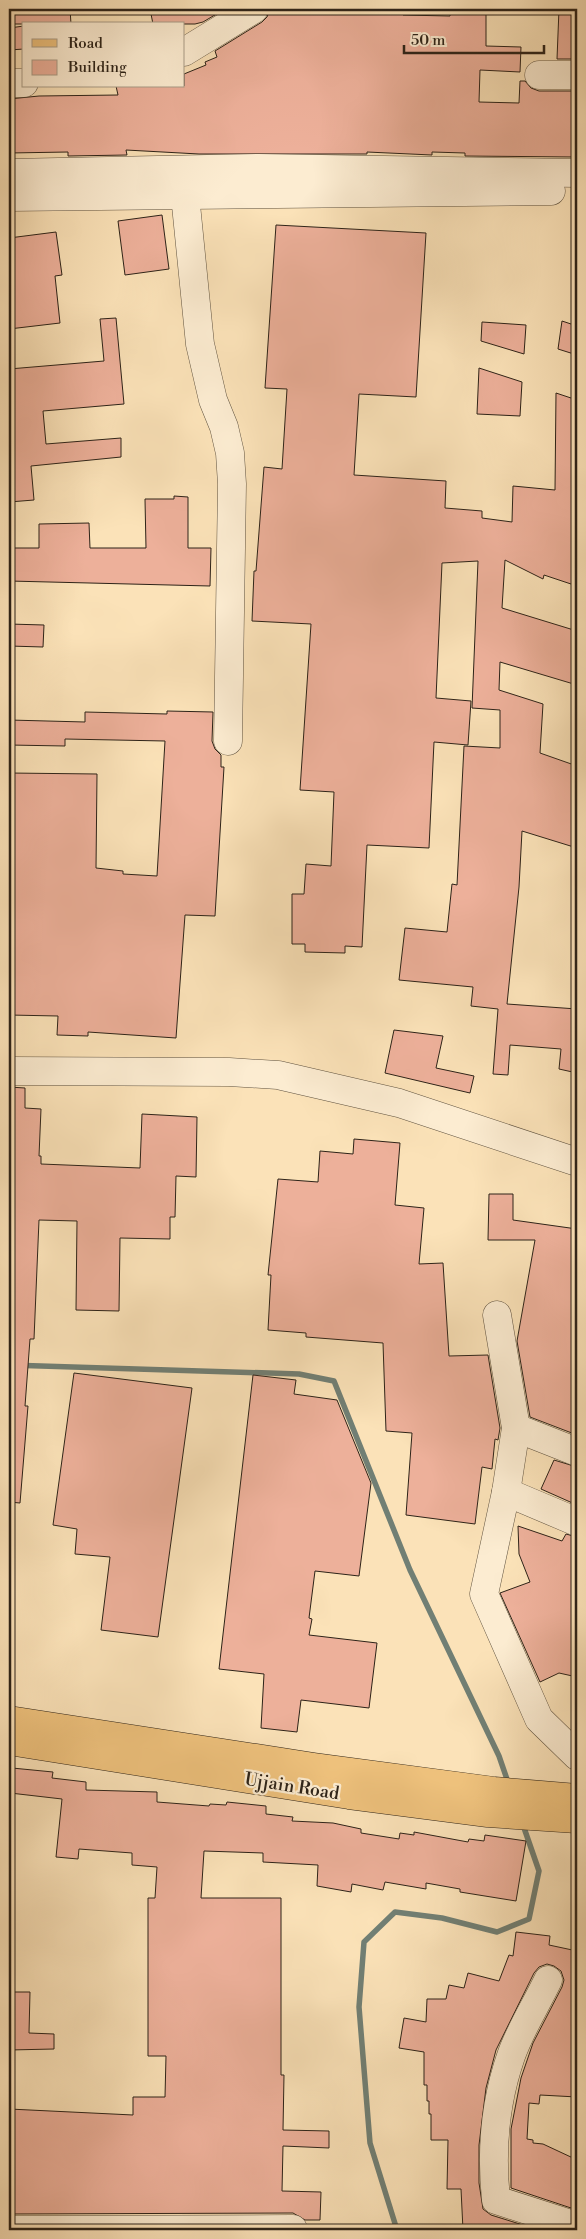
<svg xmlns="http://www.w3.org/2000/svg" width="586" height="2239" font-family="'Libre Bodoni',serif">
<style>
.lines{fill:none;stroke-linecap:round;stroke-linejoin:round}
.stream{stroke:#717f74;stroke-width:5.5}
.building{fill:#edb09a;stroke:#2d2318}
.minor-casing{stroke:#605340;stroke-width:29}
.major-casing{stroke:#2d2318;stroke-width:29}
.minor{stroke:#fcecd1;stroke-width:28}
.major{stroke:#eec17c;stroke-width:28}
.labels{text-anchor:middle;stroke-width:4.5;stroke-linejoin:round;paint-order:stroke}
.street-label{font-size:18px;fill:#2d2318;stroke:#fcecd1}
</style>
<rect width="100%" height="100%" fill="#fbe2b8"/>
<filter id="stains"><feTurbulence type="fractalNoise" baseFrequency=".004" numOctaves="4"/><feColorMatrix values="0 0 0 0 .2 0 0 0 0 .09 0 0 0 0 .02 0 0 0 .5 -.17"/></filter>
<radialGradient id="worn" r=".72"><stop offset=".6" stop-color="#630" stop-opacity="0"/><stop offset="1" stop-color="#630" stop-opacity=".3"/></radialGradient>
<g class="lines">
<!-- stream -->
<g class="stream">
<path d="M9 1365 299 1374 334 1381 410 1570 499 1756 509 1785"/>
<path d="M397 2230 370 2143 359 2007 364 1942 395 1912 442 1918 497 1932 529 1919 539 1871 522 1822"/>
</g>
</g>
<!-- building -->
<g class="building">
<path d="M10 9H70L71 24H9Z"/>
<path d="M150 9H225L203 22 195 24H153Z"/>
<path d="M270 9H402L403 15 450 16V9H486V46L521 47 520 72 480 70 479 102 519 103 520 81H525L531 88 539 91H577L575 157 465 156V153L432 152V155L367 152V154H199L126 150 127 155 68 156V152L9 153V99L39 96 118 95 116 86H184V74L206 65 205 62 217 57 215 51 262 22 267 17Z"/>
<path d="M559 9H577V59H557Z"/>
<path d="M24 26V49L9 50V28Z"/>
<path d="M162 215 169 269 125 275 118 221Z"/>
<path d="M276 225 426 233 416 397 359 394 354 475 446 481 445 508 482 511V518L512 522 513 486 555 490 556 393 577 400V586L544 575 543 579 505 560 502 608 577 631V685L500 662 499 690 543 704 540 753 577 766V848L522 831 519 887 507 1004 577 1009V1073L559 1069 561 1049 510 1045 508 1075 493 1074 498 1009 471 1006 473 987 399 980 405 928 447 932 452 884 457 885 464 746 500 748V710L472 708 478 561 442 563 436 698 471 701 468 745 434 742 429 848 367 845 362 947 345 946V953L305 952V944H292V894H304L306 864 331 866 334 792 300 790 311 624 252 621 254 571H256L264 467 282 469 287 389 265 388Z"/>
<path d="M56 232 62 275 55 276 60 323 9 329V238Z"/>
<path d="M116 318 124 404 43 411 46 444 121 438V457L31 466 34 500 9 502V369L104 361 100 319Z"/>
<path d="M562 321 577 326V355L558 349Z"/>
<path d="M482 322 526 325 524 354 481 341Z"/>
<path d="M479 368 522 382 520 416 477 414Z"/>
<path d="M174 496 188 497V548H211L210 586 9 581V548H39V524L89 523 90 548H146L145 499H174Z"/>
<path d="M9 624 44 625 43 647 9 646Z"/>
<path d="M167 711 213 712 212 741 215 749 221 755V767H224L215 916 185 915 176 1038 88 1032V1036L57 1035 58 1016 9 1015V773L97 774 96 868 123 871V874L157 876 165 741 65 739V746L9 745V720L85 722V712L167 714Z"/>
<path d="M394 1030 443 1036 436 1068 474 1076 470 1093 385 1073Z"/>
<path d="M9 1087 25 1088V1108L41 1109 39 1156H41V1164L140 1168 142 1114 197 1117 196 1177 176 1176 175 1217H170V1239L120 1238 119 1311 76 1310 77 1221 39 1220 34 1339H30L25 1406H28L20 1503 9 1502Z"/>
<path d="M354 1139 400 1143 395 1205 424 1208 419 1264 443 1263 449 1356 488 1355 500 1428 498 1440 495 1439 492 1469 482 1467 475 1524 406 1515 412 1433 386 1431 383 1343 306 1337V1333L268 1330 271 1275H268L278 1179 318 1182 320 1151 353 1154Z"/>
<path d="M489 1194H513V1220L577 1229V1435L530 1417 517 1341 535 1240H488Z"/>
<path d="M74 1373 192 1388 158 1637 101 1630 110 1557 75 1554 77 1529 53 1525Z"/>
<path d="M253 1375 296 1380 294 1394 337 1400 371 1483 359 1576 315 1571 309 1618 312 1619 309 1635 377 1643 369 1708 301 1700 297 1732 261 1728 264 1674 219 1669Z"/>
<path d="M554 1460 577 1467V1505L541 1489Z"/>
<path d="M518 1526 562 1541 566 1534 577 1537V1677L559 1673 540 1682 500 1593 530 1582 519 1554Z"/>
<path d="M12 1768 53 1772 52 1778 86 1782V1790L157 1792V1802L209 1806 210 1804 226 1805 227 1802 266 1806V1814L293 1817 292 1821 333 1823 361 1829V1833L399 1839 400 1833 414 1835V1832L468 1842 469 1839 484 1841 485 1835 526 1841 516 1901 460 1892V1889L426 1883V1889L385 1882 383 1890 352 1884 351 1892 317 1886 318 1865 263 1862V1853L204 1851 201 1898H281V2075H284L283 2130 329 2131V2148L283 2146 282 2191 321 2192 320 2220H305L293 2213 9 2214V2109L133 2115V2097H165L166 2056H148V1898H155L157 1867 132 1865V1853L79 1849 78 1859 56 1857 62 1799 10 1793Z"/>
<path d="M516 1932 550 1936 549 1945 577 1951 573 1974 577 1975V2097L540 2095 539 2104 529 2103 527 2139 533 2140V2143L543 2144 573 2158 577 2151V2210L511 2188V2129L521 2078 533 2043 562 1987 564 1980 561 1971 554 1966 547 1964 539 1967 534 1973 496 2050 486 2088 479 2145V2183L483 2209 491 2215 539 2230H463L461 2189H447L448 2140H431V2114H429V2101H427V2085H424V2052L399 2048 404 2018 426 2022 427 1999H446L449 1985 464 1988 468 1973 499 1981 509 1955 513 1956Z"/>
<path d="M9 1992H30L29 2033 54 2034V2049L9 2050Z"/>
</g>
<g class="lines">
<defs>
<g id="minor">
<path d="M184 52 254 9"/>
<path d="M539 75H577"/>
<path d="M9 83H24"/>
<path d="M9 173 259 168 577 173"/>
<path d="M185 195 200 344 213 400 224 427 230 453 232 484 228 741"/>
<path d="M9 197 551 191"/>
<path d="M9 1071 229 1072 278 1075 399 1103 577 1162"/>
<path d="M497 1315 516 1428 506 1492"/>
<path d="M516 1428 577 1452"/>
<path d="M577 1522 506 1492 484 1594 539 1719 577 1756"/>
<path d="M548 1980C536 2005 520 2030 511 2056 495 2102 491 2152 496 2200L577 2226"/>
<path d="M9 2230 293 2229"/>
</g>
<g id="major">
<path d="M9 1720 314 1767 494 1791 577 1798"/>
<path d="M9 1741 349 1795 488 1813 577 1819"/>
</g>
</defs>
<!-- minor casing -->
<use href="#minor" class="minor-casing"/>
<!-- major casing -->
<use href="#major" class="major-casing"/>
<!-- minor -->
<use href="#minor" class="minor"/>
<!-- major -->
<use href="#major" class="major"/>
</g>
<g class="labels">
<!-- street labels -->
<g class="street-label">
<text transform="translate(292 1786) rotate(9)" y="6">Ujjain Road</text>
</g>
</g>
<!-- margin -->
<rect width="586" height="2239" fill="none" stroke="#fbe2b8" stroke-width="30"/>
<rect x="10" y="10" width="566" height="2219" fill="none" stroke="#2d2318" stroke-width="2.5"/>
<rect x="15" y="15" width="556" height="2209" fill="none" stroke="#2d2318"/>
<!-- legend -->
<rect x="22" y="22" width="162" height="65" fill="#fcecd1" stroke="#a99c87"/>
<rect x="32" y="39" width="25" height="8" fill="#eec17c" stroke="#a99c87"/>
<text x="68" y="48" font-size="15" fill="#2d2318">Road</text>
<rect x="32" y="60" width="25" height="15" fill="#edb09a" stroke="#a99c87"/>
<text x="68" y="72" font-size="15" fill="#2d2318">Building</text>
<!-- scale -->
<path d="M404 45v8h140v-8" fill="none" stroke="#2d2318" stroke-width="2.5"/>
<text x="411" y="45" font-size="15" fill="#2d2318" stroke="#fcecd1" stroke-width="4" paint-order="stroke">50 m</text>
<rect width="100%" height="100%" filter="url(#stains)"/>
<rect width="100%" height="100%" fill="url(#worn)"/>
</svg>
